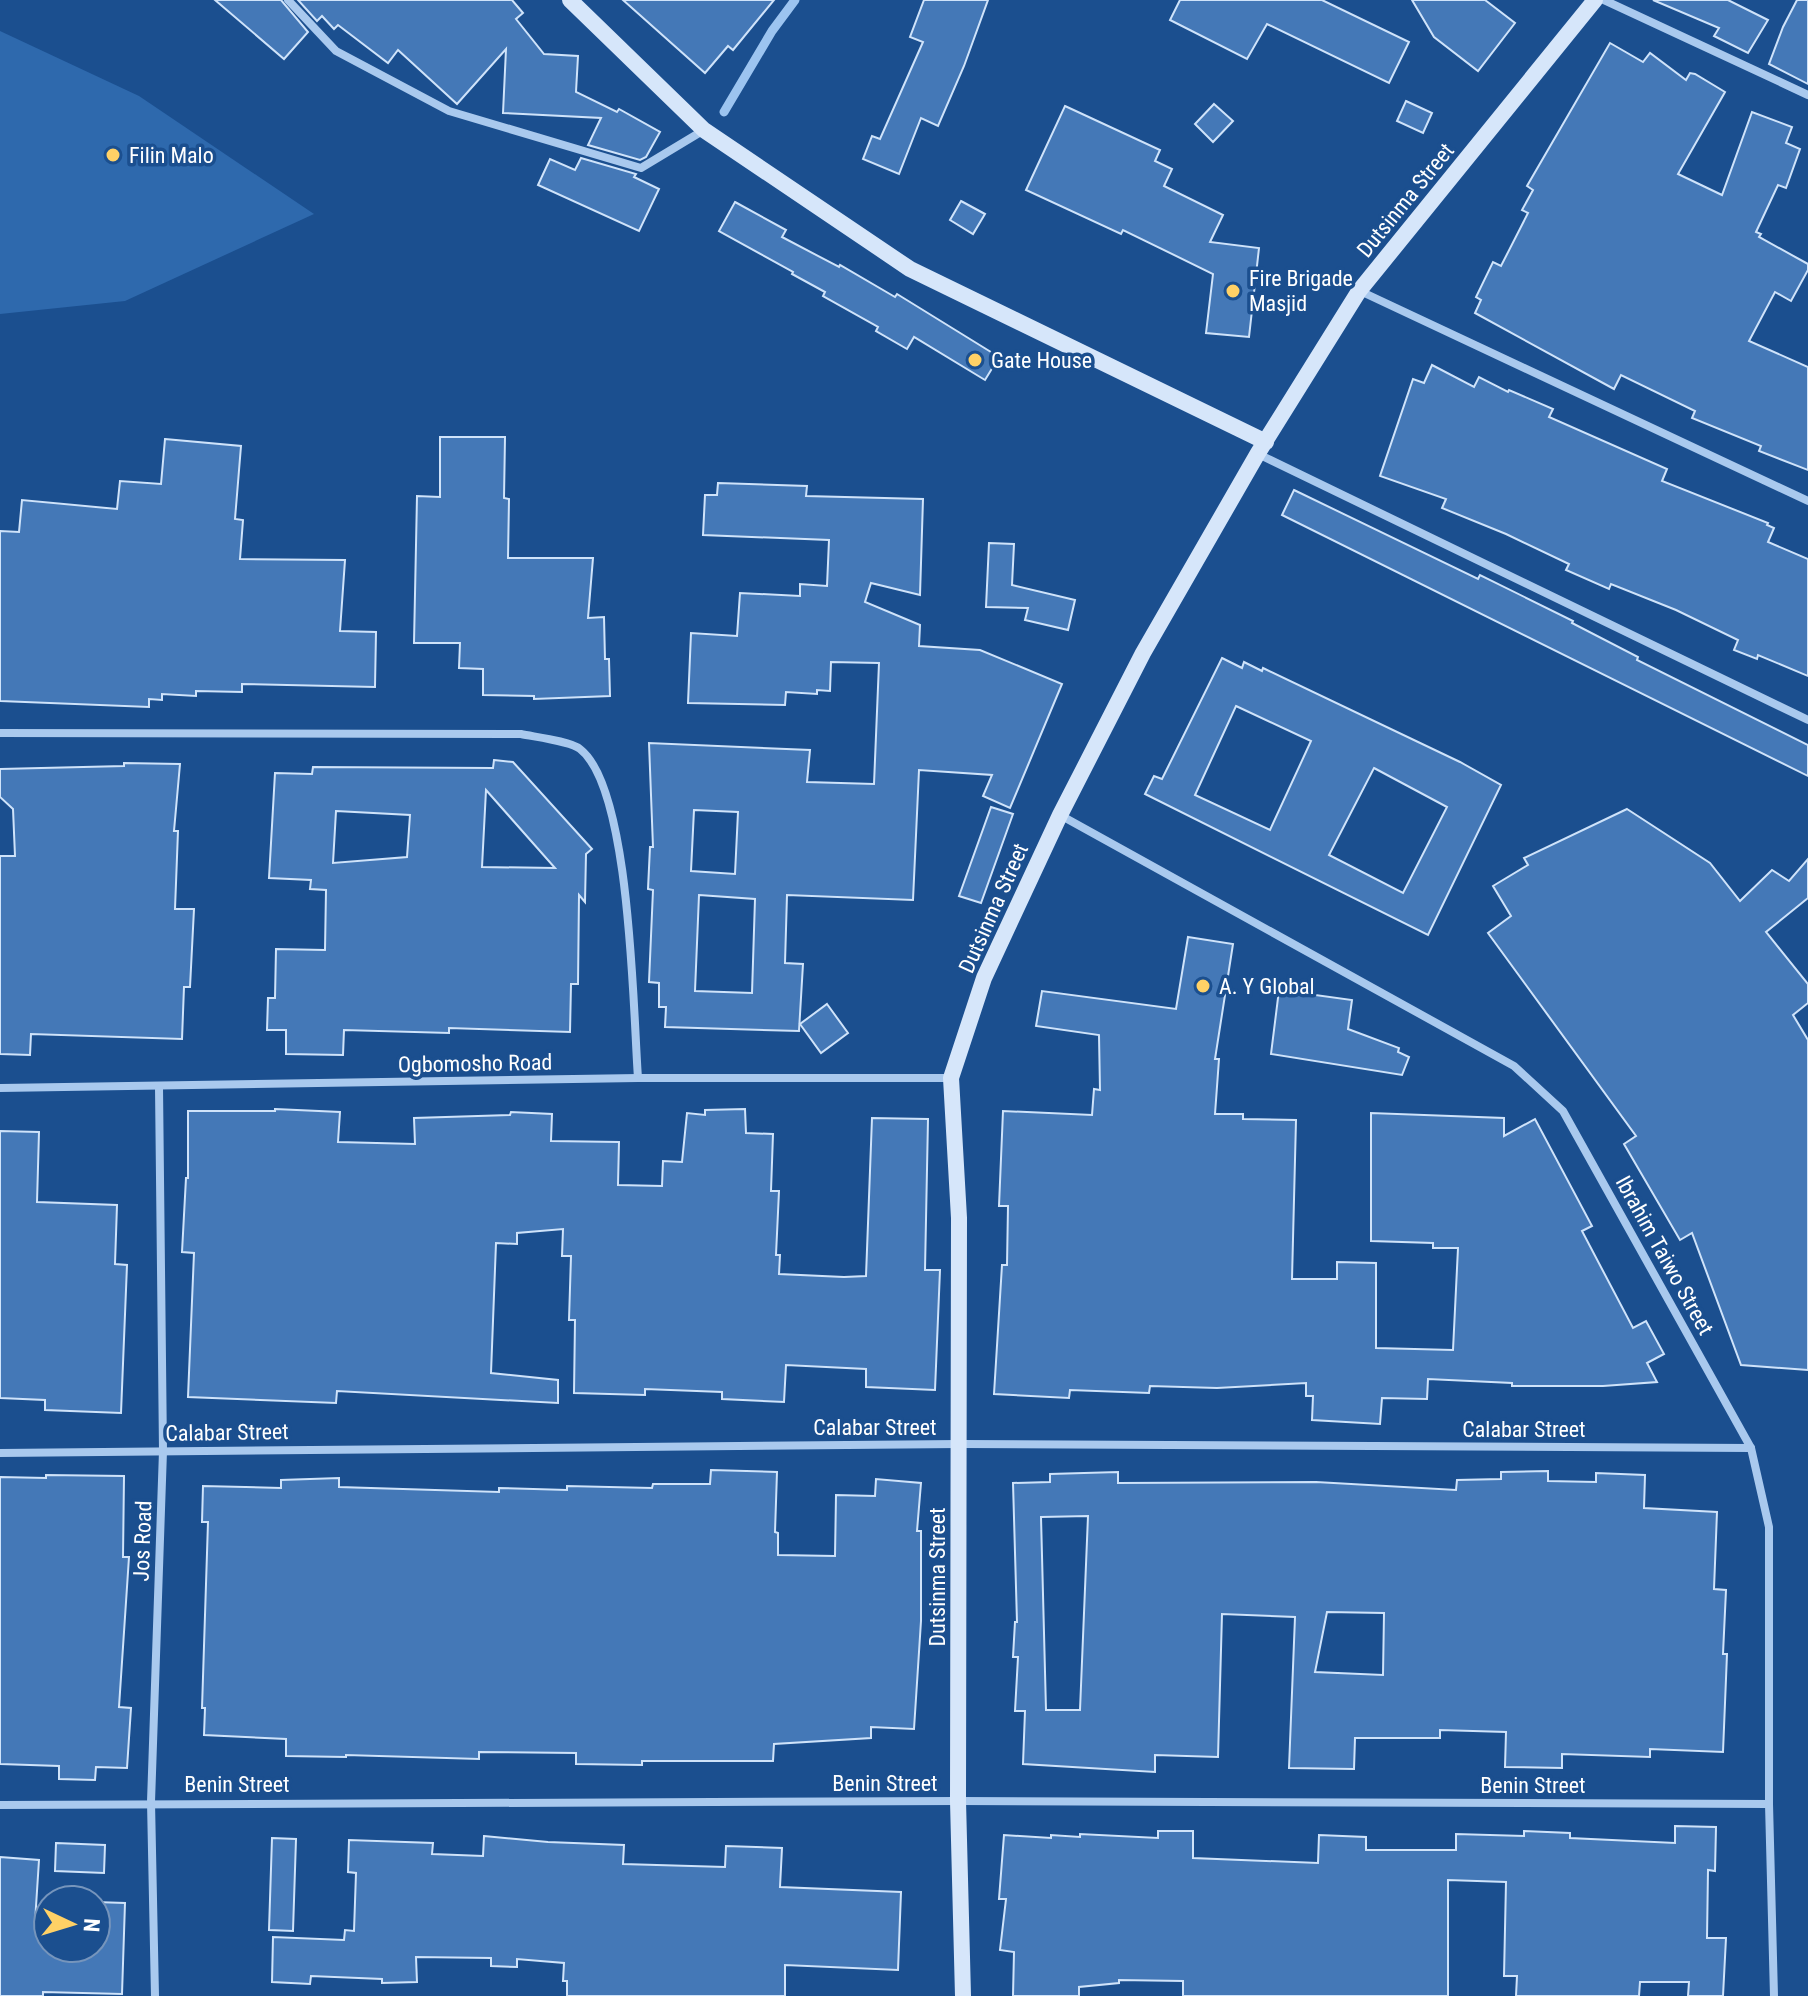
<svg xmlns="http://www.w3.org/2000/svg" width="1808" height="1996" font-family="'Roboto Condensed',sans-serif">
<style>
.green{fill:#2e69ad}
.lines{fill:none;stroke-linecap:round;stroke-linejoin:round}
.stream{stroke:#9cc4f0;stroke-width:9}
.building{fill:#4478b7;stroke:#cfe3fa;stroke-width:2;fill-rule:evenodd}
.street{stroke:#a9c9ee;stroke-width:8}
.secondary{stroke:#d6e6fa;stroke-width:16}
.poi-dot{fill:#ffd166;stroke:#1b4f8f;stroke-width:3}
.labels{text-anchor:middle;stroke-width:7;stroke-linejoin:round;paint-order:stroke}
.poi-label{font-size:22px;fill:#fff;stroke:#1b4f8f;text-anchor:start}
.street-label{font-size:22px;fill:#fff;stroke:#1b4f8f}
</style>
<rect width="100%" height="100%" fill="#1b4f8f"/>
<!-- green -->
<path class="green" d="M0 31 139 96 314 214 125 301 0 314Z"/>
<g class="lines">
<!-- stream -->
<path class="stream" d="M724 112 772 31 795 0"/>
</g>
<!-- building -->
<g class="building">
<path d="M215 0H281L308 32 284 59Z"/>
<path d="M298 0H512L523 13 516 19 544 54 578 56 576 92 617 112 619 109 660 132 646 157 640 160 588 145 601 118 503 113 506 49 457 104 398 50 388 63 338 25 334 29 322 16 317 21Z"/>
<path d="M623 0H774L733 50 728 46 705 73Z"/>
<path d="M924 0H988L964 66 938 126 921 118 899 174 863 159 872 136 880 139 923 42 910 37Z"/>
<path d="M1180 0H1322L1409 42 1389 83 1267 24 1247 59 1170 20Z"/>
<path d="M1412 0H1485L1515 23 1478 71 1434 37Z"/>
<path d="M1653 0H1728L1768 20 1748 53 1714 36 1719 28Z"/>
<path d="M1797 0H1808V84L1769 64 1783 27Z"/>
<path d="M1610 43 1643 62 1650 53 1686 80 1690 73 1695 74 1725 92 1678 174 1722 195 1752 112 1792 127 1786 143 1800 149 1786 188 1778 185 1756 232 1761 234 1759 237 1808 264V270L1791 301 1775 292 1749 341 1808 367V470L1759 451 1761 446 1692 418 1695 411 1621 375 1614 389 1475 313 1481 300 1476 297 1493 262 1501 266 1528 213 1522 210 1533 190 1527 186Z"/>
<path d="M1406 101 1432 113 1423 133 1397 121Z"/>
<path d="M1214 104 1233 121 1213 142 1195 124Z"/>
<path d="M1065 106 1160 150 1155 161 1172 169 1164 186 1223 215 1210 242 1259 248 1249 337 1206 333 1213 274 1123 230 1121 234 1026 190Z"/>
<path d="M581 158 636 174 634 177 659 189 639 231 538 185 550 159 575 170Z"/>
<path d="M961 201 985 214 973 234 950 220Z"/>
<path d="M735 202 786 230 782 237 839 267 840 265 895 297 897 294 999 357 985 380 914 337 907 349 876 331 878 327 823 296 825 292 792 274 793 272 719 231Z"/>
<path d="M1432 365 1474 387 1479 377 1508 392 1509 390 1553 409 1549 417 1667 469 1662 481 1768 523 1767 525 1774 528 1768 542 1808 559V676L1758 655 1757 659 1734 650 1738 640 1676 610 1611 584 1609 589 1566 570 1569 564 1506 534 1442 508 1446 499 1380 476 1413 379 1424 383Z"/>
<path d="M440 437H505L504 498 509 499 508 558H593L588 618 604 617 605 659H609L610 696 534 699V696L483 695V669L459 668 460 643H414L417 496 440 497Z"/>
<path d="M165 439 241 446 235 519 243 520 240 559 345 560 340 631 376 632 375 687 242 684V692L196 691V696L162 694V700L149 699V707L0 701V531L19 532 22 500 117 509 120 481 161 484Z"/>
<path d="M718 483 807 486 806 496 923 499 920 595 871 583 865 602 920 625 919 646 980 650 1062 684 1010 808 983 796 992 775 919 770 913 900 787 895 785 963 803 964 799 1031 665 1027 666 1007H659V983L649 982 653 890 648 889 650 847H653L649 743 810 750 807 782 874 784 879 663 831 662 830 691 817 690V694L786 692 785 705 688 703 691 633 737 636 740 593 800 596V584L827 586 829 540 703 535 705 495H717ZM694 810 738 812 735 874 691 871ZM699 895 755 899 752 993 695 991Z"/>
<path d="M1294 490 1478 579 1480 575 1573 621 1572 623 1638 657 1637 660 1808 745V776L1282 515Z"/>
<path d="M989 543 1014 544 1012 585 1075 600 1068 630 1025 620 1028 608 986 607Z"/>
<path d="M1222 658 1242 668 1244 662 1262 671 1263 668 1460 762 1501 785 1428 935 1145 794 1154 776 1162 779ZM1236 706 1311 741 1270 830 1195 795ZM1374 768 1447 807 1403 893 1329 855Z"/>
<path d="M494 760 513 762 592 849 586 854 585 902 579 895 578 984H571L570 1032 449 1028V1033L344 1030 343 1055 286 1054V1030H267L268 998H275L276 949 325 950 326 890 310 889 311 880 269 878 275 773 312 774 313 767 493 768ZM486 790 555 868 482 867ZM336 811 410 815 407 857 333 863Z"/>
<path d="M124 763 180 764 174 831H178L175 909H194L190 987H184L182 1039 31 1034 30 1055 0 1054V856H15L13 809 0 797V769L124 766Z"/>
<path d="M991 807 1013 814 981 903 959 896Z"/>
<path d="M1627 809 1710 863 1740 901 1772 870 1789 881 1808 859V898L1766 932 1808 984V1003L1793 1015 1808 1040V1370L1741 1365 1692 1233 1680 1240 1624 1144 1636 1136 1488 933 1511 916 1493 886 1528 865 1524 858Z"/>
<path d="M1188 937 1233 944 1215 1059H1219L1215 1114H1243V1119L1296 1120 1292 1279H1337V1262L1376 1263V1348L1453 1350 1458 1248H1433V1243L1371 1241V1113L1504 1118V1136L1535 1119 1592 1226 1582 1231 1633 1328 1646 1321 1664 1354 1647 1363 1657 1382 1603 1386H1512V1383L1428 1379 1427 1399 1382 1398 1380 1424 1312 1420 1313 1396H1306V1383L1217 1388 1150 1386 1149 1393 1070 1390 1069 1398 994 1394 1002 1265H1007L1008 1206H999L1003 1111 1092 1115 1094 1089 1100 1090 1099 1035 1036 1026 1042 991 1176 1009Z"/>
<path d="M1279 990 1352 1000 1348 1029 1399 1048 1398 1052 1409 1057 1402 1075 1271 1054Z"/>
<path d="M827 1004 848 1033 821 1053 800 1024Z"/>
<path d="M275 1109 340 1112 338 1142 415 1144 414 1118 510 1115 511 1112 552 1114 551 1141 619 1142 618 1185 662 1186 663 1161 682 1162 687 1113 705 1115V1110L745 1109 746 1133 773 1134 771 1191H779L776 1255H780L779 1274 844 1277 866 1276 872 1118 928 1119 925 1270H940L935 1390 866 1387V1369L786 1365 784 1402 722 1399V1392L645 1389V1395L574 1393 575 1320H569L571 1256H562L563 1229 517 1233V1244L496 1243 491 1373 558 1380V1403L337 1391 336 1403 188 1397 194 1253 182 1252 186 1178H188V1111H275Z"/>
<path d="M0 1131 39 1132 37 1202 117 1205 115 1264 127 1265 121 1413 45 1410V1400L0 1398Z"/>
<path d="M711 1470 777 1472 775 1532 778 1533V1555L835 1556 836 1495 875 1496 876 1479 921 1483 917 1531H921V1621L914 1729 871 1727V1738L774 1744 773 1761H642V1765L576 1764V1753L479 1752V1759L346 1755V1757L286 1756V1739L204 1735 205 1708H202L208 1522H202L203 1486 281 1488V1480L339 1478V1487L499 1492V1488L567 1490V1486L652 1488 653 1484H710Z"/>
<path d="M1548 1471V1481L1596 1482V1473L1645 1475 1644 1508 1717 1512 1714 1589 1726 1590 1723 1654H1727L1723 1752 1650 1749V1757L1562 1754V1768L1505 1767 1506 1732 1440 1730V1738H1355L1354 1769 1289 1768 1295 1617 1222 1614 1218 1757 1155 1755V1772L1023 1764 1025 1711H1015L1018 1657H1013L1015 1622H1017L1013 1483 1050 1482V1474L1118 1472V1483L1316 1482 1456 1490 1457 1480 1501 1479V1472ZM1088 1516 1080 1710H1046L1041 1517ZM1327 1612 1384 1613 1383 1675 1315 1672Z"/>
<path d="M46 1475 124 1476 123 1557H129L119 1707 131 1708 127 1768 96 1767 95 1780 59 1779V1766L0 1764V1477L46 1478Z"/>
<path d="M1675 1826 1716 1827 1715 1871 1708 1870 1707 1938H1726L1723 1996H1688L1689 1982H1640L1639 1996H1516L1517 1976H1504L1506 1882 1448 1880V1996H1183V1981L1119 1980V1983L1079 1987V1996H1013L1014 1952 1000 1950 1006 1899H999L1004 1835 1051 1838V1835L1080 1837V1834L1158 1838V1831H1193V1858L1318 1863 1319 1835 1366 1837V1850H1456V1834L1524 1836V1831L1570 1833V1838L1675 1843Z"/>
<path d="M484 1836 548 1842 624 1845 623 1864 725 1867 726 1846 782 1848 780 1887 901 1892 898 1970 785 1965V1996H567V1981H563L564 1963 517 1959V1967L491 1966V1958L416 1957 417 1982 382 1983V1979L311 1976 310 1984 272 1982 273 1937 344 1940 345 1930 354 1931 356 1873 348 1872 349 1840 433 1843 432 1854 483 1856Z"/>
<path d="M272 1838 296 1839 293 1931 269 1930Z"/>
<path d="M56 1843 105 1845 104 1873 55 1871Z"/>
<path d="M0 1857 39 1860 35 1922H44V1948H96V1902L125 1903 122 1994 43 1992V1996H0Z"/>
</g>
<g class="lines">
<!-- street -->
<g class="street">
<path d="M288 0 336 51 449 111 641 168 704 130"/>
<path d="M1604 0 1808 95"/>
<path d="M1360 291 1808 501"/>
<path d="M1258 454 1808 720"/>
<path d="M0 733 521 734C535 737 570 741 580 749 631 788 633 1011 638 1078"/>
<path d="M1060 815 1514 1066 1563 1111 1751 1448 1769 1527V1804L1774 1996"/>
<path d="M0 1088 638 1078H951"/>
<path d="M0 1453 960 1444 1751 1448"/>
<path d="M0 1805 958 1801 1769 1804"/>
<path d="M155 1996 151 1802 163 1451 159 1087"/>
</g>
<!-- secondary -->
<g class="secondary">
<path d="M570 0 704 130 910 269 1266 442"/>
<path d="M963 1996 958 1801 959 1218 951 1078 984 978 1060 815 1143 653 1258 453 1359 291 1595 0"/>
</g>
</g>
<!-- markers -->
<g class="poi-dot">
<circle cx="113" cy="155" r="8"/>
<circle cx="1233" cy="291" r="8"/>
<circle cx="975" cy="360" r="8"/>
<circle cx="1203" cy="986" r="8"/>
</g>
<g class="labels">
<!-- poi labels -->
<g class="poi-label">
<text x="129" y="163">Filin Malo</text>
<text x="1249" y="286">Fire Brigade<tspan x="1249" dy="25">Masjid</tspan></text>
<text x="991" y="368">Gate House</text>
<text x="1219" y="994">A. Y Global</text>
</g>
<!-- street labels -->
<g class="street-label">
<text transform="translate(1405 200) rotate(-51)" y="8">Dutsinma Street</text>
<text transform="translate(993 908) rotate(-66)" y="8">Dutsinma Street</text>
<text transform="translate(475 1063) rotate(-1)" y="8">Ogbomosho Road</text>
<text transform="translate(1665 1255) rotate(61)" y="8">Ibrahim Taiwo Street</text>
<text x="875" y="1435">Calabar Street</text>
<text x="1524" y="1437">Calabar Street</text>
<text transform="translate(227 1432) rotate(-1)" y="8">Calabar Street</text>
<text transform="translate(142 1541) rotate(-88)" y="8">Jos Road</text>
<text transform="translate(937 1577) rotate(-90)" y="8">Dutsinma Street</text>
<text x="885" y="1791">Benin Street</text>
<text x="237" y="1792">Benin Street</text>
<text x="1533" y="1793">Benin Street</text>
</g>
</g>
<!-- north arrow -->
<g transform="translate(72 1924) rotate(94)"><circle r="38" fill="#1b4f8f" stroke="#7695bc" stroke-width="2"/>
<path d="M0-6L14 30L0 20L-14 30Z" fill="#ffd166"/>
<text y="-12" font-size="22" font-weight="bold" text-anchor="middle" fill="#ffffff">N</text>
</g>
</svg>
